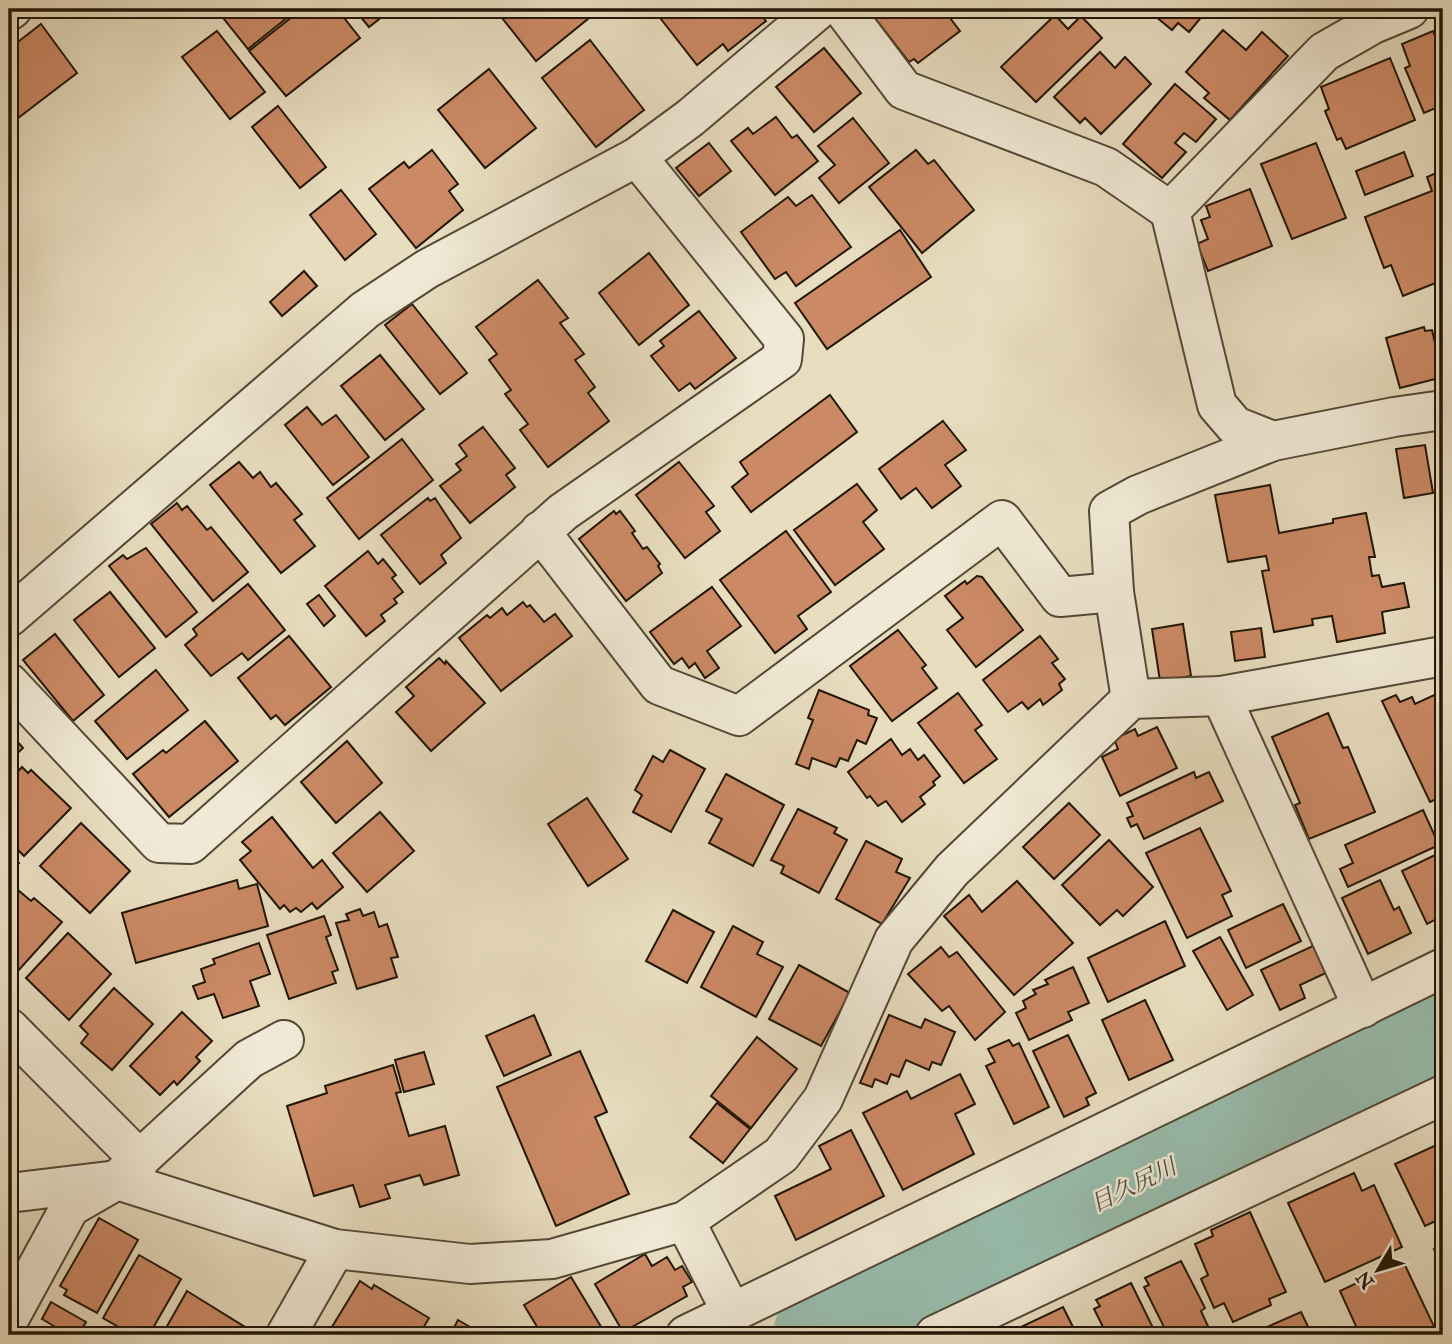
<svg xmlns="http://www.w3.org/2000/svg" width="1452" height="1344" font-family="'IM FELL Great Primer','Noto Serif JP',serif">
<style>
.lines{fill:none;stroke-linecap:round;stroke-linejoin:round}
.river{stroke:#98bdad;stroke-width:100}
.building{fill:#cb8965;stroke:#211607;stroke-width:2}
.minor-casing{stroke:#534835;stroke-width:42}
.tertiary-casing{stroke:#534835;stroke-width:42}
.minor{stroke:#f0e9d5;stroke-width:38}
.tertiary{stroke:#f0e9d5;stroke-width:38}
.labels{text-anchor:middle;stroke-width:5;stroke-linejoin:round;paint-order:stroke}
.water-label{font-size:23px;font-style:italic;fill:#4b5041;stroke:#f0e9d5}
</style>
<rect width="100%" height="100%" fill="#e8ddbf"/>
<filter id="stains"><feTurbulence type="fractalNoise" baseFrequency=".00286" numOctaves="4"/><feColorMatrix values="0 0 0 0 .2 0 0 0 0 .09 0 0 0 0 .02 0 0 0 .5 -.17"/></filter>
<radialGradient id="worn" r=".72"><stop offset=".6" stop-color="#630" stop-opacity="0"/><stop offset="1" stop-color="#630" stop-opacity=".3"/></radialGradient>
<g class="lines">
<!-- river -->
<path class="river" d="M823 1335 1443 1034"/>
</g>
<!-- building -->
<g class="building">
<path d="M216 9H298L248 49Z"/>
<path d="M302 9H337L360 38 286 96 249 51Z"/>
<path d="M354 9H392L369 27Z"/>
<path d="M495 9H590L594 14 536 61Z"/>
<path d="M663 9H769L761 15 766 21 728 51 723 44 697 65 657 14Z"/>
<path d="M868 9H943L960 31 918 63 914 59 909 62Z"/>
<path d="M1159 9H1208L1189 32 1178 23 1172 30 1155 16Z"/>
<path d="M1055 15 1068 29 1081 16 1102 38 1036 102 1001 67Z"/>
<path d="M41 24 77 73 9 125V49Z"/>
<path d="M1223 30 1246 50 1262 32 1288 56 1230 120 1204 98 1209 93 1186 72Z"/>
<path d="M217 31 265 92 230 119 182 57Z"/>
<path d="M1433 31 1443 56V105L1424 113 1405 68 1410 66 1402 44Z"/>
<path d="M590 40 644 110 596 147 542 78Z"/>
<path d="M824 48 861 93 814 132 776 87Z"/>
<path d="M1100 52 1115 68 1125 57 1151 84 1101 134 1085 118 1080 123 1054 97Z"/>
<path d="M1390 58 1415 120 1346 149 1341 138 1337 140 1325 111 1329 109 1321 87Z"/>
<path d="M489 69 536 128 485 168 438 110Z"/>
<path d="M1175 84 1216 119 1196 142 1184 133 1175 143 1186 152 1162 178 1123 144Z"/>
<path d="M278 106 326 167 300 188 252 127Z"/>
<path d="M776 117 792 138 797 135 818 161 775 195 731 141 748 128 753 134Z"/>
<path d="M853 118 889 163 839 203 819 178 835 165 818 146Z"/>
<path d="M709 143 731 171 699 196 676 168Z"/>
<path d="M1316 143 1346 218 1292 239 1261 164Z"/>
<path d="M432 150 458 184 449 191 463 210 416 248 369 189 404 162 409 168Z"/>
<path d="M916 150 928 164 934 160 974 210 922 253 869 187Z"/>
<path d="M1404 152 1413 176 1365 195 1356 171Z"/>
<path d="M1443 170V280L1403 296 1391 265 1384 268 1365 217 1432 191 1427 177Z"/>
<path d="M1250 189 1272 246 1208 271 1197 244 1208 239 1201 220 1210 217 1206 206Z"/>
<path d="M341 190 376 234 345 260 310 215Z"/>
<path d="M812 195 851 247 796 286 786 272 775 279 741 232 788 197 796 206Z"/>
<path d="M900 230 931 277 827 349 795 303Z"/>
<path d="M649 253 689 305 639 345 599 293Z"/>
<path d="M304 271 317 286 282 316 270 302Z"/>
<path d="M538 280 568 318 560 323 584 354 575 360 595 387 588 393 609 421 548 467 520 430 528 424 505 394 511 390 489 360 497 354 476 327Z"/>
<path d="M412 304 467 373 440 394 385 325Z"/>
<path d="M699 311 736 358 695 389 690 383 679 391 651 356 664 346 660 341Z"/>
<path d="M1424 327 1425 331 1432 330 1443 377 1400 388 1386 338Z"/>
<path d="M380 355 424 409 385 440 341 386Z"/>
<path d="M830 395 857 432 751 512 732 487 748 474 740 462Z"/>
<path d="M307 407 322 425 336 415 369 457 333 485 285 425Z"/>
<path d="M943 421 966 450 945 465 961 486 932 508 916 488 901 499 879 469Z"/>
<path d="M483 427 515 468 506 475 515 487 470 523 440 486 461 470 456 464 467 456 459 445Z"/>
<path d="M402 439 433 480 359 539 327 498Z"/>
<path d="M1425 445 1433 493 1404 498 1396 449Z"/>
<path d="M239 462 253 478 260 472 271 487 276 483 302 514 294 520 315 546 281 573 210 485Z"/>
<path d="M679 462 714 506 706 512 720 531 685 558 636 495Z"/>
<path d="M857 484 877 510 863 522 884 549 835 585 794 530Z"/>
<path d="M1270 485 1279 533 1333 523V519L1366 513 1375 557H1369L1372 576 1379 575 1382 587 1404 583 1409 607 1382 612 1385 633 1337 642 1332 616 1312 619 1313 625 1274 632 1262 571 1269 570 1266 556 1228 562 1215 495Z"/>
<path d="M428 498 430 501 435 498 461 538 441 555 446 563 420 584 381 535Z"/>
<path d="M177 503 182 510 187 506 207 530 211 527 248 572 213 601 151 524Z"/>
<path d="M614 511 616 514 620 511 635 531 632 533 643 549 647 547 660 564 658 566 662 573 626 601 579 539Z"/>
<path d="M786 531 831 592 798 616 807 629 775 653 720 580Z"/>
<path d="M146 548 197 612 166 637 109 566 123 555 127 559Z"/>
<path d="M368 551 378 564 383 559 396 575 392 578 403 592 394 599 397 603 381 615 385 621 366 636 325 586Z"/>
<path d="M977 576 982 577 1023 630 976 667 947 630 963 618 945 596 965 581 967 584Z"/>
<path d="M248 584 285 630 248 660 242 653 211 676 185 645 197 635 193 629Z"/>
<path d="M712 587 741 626 707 651 719 668 705 678 695 663 689 668 682 658 674 664 650 632Z"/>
<path d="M110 592 155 648 119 677 74 620Z"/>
<path d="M319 595 335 616 324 626 307 604Z"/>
<path d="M523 602 527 607 530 605 544 622 555 614 572 636 501 691 459 638 487 615 490 618 502 608 507 615Z"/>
<path d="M1183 624 1191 676 1160 681 1152 629Z"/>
<path d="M1261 628 1265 657 1235 661 1231 632Z"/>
<path d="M898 630 926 665 922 668 937 688 892 721 850 666Z"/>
<path d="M55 634 104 695 73 721 23 660Z"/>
<path d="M289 636 331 687 285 725 276 715 271 719 238 678Z"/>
<path d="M1040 636 1058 659 1052 663 1065 679 1059 684 1062 690 1043 705 1040 699 1028 709 1022 702 1008 712 983 680Z"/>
<path d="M439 658 445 664 446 661 485 703 431 751 396 712 414 696 406 687Z"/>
<path d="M156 670 188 710 127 759 95 721Z"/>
<path d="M819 690 869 710 868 715 877 718 866 744 857 740 848 761 840 758 836 767 812 758 809 769 796 764 813 720 808 718Z"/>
<path d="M1443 691V796L1430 802 1382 701 1396 695 1400 702 1412 697 1415 704Z"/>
<path d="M958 693 982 725 975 730 997 759 964 783 918 723Z"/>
<path d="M1328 713 1343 748 1348 747 1375 812 1309 839 1295 805 1300 803 1272 737Z"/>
<path d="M205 721 238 761 169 817 133 774 163 750 166 753Z"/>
<path d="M1157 727 1177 768 1120 796 1102 757 1118 749 1114 739 1135 729 1138 736Z"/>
<path d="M9 732 23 748 9 761Z"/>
<path d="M891 739 902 755 910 749 918 760 924 755 940 776 933 782 935 785 920 797 925 804 902 822 886 801 878 806 870 796 867 798 848 772Z"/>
<path d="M347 741 382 783 336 823 301 782Z"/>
<path d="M670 750 705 769 671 832 633 812 642 795 635 790 653 756 663 762Z"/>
<path d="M22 767 28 773 31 770 71 808 24 856 9 841V781Z"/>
<path d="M1194 772 1196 778 1209 772 1223 801 1144 839 1137 824 1131 827 1127 818 1133 816 1127 803Z"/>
<path d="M726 774 784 805 753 866 709 843 722 819 706 811Z"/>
<path d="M587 798 628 859 588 886 548 824Z"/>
<path d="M1069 803 1100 835 1054 879 1023 847Z"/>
<path d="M798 809 837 828 834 833 847 840 819 893 781 873 784 866 771 860Z"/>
<path d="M1423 810 1439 845 1348 887 1340 869 1353 863 1345 845Z"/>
<path d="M380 812 414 851 367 892 333 853Z"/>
<path d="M272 817 313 868 322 860 343 887 317 909 312 903 301 912 296 908 290 912 284 905 280 909 240 860 251 851 242 842Z"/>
<path d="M81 823 130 871 90 913 40 866Z"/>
<path d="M1200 828 1231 891 1222 895 1232 916 1187 938 1146 853Z"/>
<path d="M1109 840 1153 887 1123 916 1117 910 1100 925 1062 885Z"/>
<path d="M866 841 902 859 896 872 910 878 882 924 836 899Z"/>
<path d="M9 854 19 863 9 874Z"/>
<path d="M1437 854 1443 866V916L1427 924 1402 871Z"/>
<path d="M237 880 239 889 257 884 268 926 136 963 122 913Z"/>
<path d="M1380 880 1394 910 1399 907 1411 933 1368 954 1342 898Z"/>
<path d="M1017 881 1073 943 1014 995 944 916 969 895 982 912Z"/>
<path d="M18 890 31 901 34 898 62 922 9 981V892L13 896Z"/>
<path d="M1283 904 1301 941 1246 968 1228 930Z"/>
<path d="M360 909 363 916 374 912 379 927 387 924 398 957 391 958 397 977 357 989 336 923 349 920 346 914Z"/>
<path d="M673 910 714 932 687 983 646 961Z"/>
<path d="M324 916 331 935 326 937 338 970 332 972 336 983 289 999 267 935Z"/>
<path d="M1165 921 1185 966 1108 1002 1088 958Z"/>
<path d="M733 926 763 942 757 954 783 967 756 1017 701 987Z"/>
<path d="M68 933 111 974 69 1020 26 978Z"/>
<path d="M1220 937 1253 995 1227 1010 1193 951Z"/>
<path d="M259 943 270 974 250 981 259 1006 223 1018 214 994 198 999 193 986 205 982 201 969 215 964 213 959Z"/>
<path d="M1315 945 1328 972 1300 985 1305 998 1280 1010 1261 970Z"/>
<path d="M941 947 949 957 957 952 1005 1012 975 1040 949 1006 942 1011 908 974Z"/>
<path d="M799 965 850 993 821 1046 769 1019Z"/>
<path d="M1073 967 1089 1003 1068 1012 1072 1020 1029 1040 1016 1013 1026 1008 1023 1001 1036 994 1033 990 1048 984 1045 980Z"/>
<path d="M114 988 153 1024 112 1070 81 1043 88 1034 80 1026Z"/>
<path d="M1145 1000 1173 1060 1129 1080 1102 1020Z"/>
<path d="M182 1012 212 1041 196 1057 200 1061 177 1085 174 1081 160 1095 130 1066Z"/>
<path d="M534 1015 551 1055 504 1076 486 1036Z"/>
<path d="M889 1015 921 1028 925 1019 955 1032 941 1065 932 1062 929 1070 906 1060 899 1077 891 1074 887 1084 875 1079 872 1087 860 1083Z"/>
<path d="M1068 1035 1096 1093 1086 1098 1089 1105 1064 1117 1033 1051Z"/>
<path d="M757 1037 797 1069 751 1128 711 1096Z"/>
<path d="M1009 1040 1013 1046 1019 1043 1049 1107 1014 1124 986 1066 995 1062 988 1049Z"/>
<path d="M580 1051 607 1112 595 1117 629 1194 556 1226 497 1087Z"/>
<path d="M424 1052 434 1084 404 1092 395 1060Z"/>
<path d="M393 1065 401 1092 396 1093 409 1136 445 1126 459 1175 424 1185 420 1175 385 1185 390 1198 360 1207 353 1185 314 1196 287 1106 327 1093 325 1086Z"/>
<path d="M960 1074 975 1104 955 1114 974 1154 903 1190 863 1113 907 1091 911 1099Z"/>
<path d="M717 1103 750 1129 723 1163 690 1137Z"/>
<path d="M851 1130 884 1196 796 1240 775 1196 831 1169 819 1146Z"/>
<path d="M1443 1142V1224L1438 1220 1425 1226 1395 1164Z"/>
<path d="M1354 1173 1362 1191 1374 1185 1402 1247 1325 1282 1288 1203Z"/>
<path d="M1250 1212 1286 1292 1269 1299 1271 1305 1233 1322 1224 1303 1214 1308 1201 1279 1208 1275 1195 1244 1213 1236 1211 1230Z"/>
<path d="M99 1218 138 1240 97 1313 64 1295 67 1290 60 1286Z"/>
<path d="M1443 1245V1270L1434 1249Z"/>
<path d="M645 1254 652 1266 667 1257 675 1270 682 1266 692 1282 683 1287 687 1296 623 1332 595 1284Z"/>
<path d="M139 1255 181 1279 149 1335H133L103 1318Z"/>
<path d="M1181 1261 1205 1308 1201 1311 1212 1335H1168L1144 1287 1149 1285 1145 1278Z"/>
<path d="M1403 1261 1438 1335H1360L1340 1291Z"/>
<path d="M571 1277 606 1335H542L524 1305Z"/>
<path d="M360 1281 372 1289 374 1285 429 1318 419 1335H327Z"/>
<path d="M1131 1283 1153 1328 1148 1330 1150 1335H1107L1094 1309 1100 1306 1096 1300Z"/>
<path d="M187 1291 258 1335H162Z"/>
<path d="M51 1302 86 1322 78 1335H69L42 1319Z"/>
<path d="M1063 1307 1077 1335H1004Z"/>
<path d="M1301 1312 1312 1335H1249Z"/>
<path d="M458 1320 484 1335H450Z"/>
</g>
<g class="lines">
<defs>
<g id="minor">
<path d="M843 9 904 90 1106 167 1170 211"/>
<path d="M1273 441 1235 426 1217 405 1170 211 1324 52 1373 24 1409 9"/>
<path d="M540 531 659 685 739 716 1002 520 1060 597 1114 592"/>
<path d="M9 617 365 310 427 269 637 157 690 118 819 9"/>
<path d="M9 683 159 843 190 844 563 512 782 359 784 339 637 157"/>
<path d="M1221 696 1363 1008"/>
<path d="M1131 699 1114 592 1109 511 1138 495 1273 441 1394 417 1443 410"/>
<path d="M9 1028 140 1160"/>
<path d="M9 1193 117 1180 335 1249 470 1264 552 1259 685 1221 781 1155 823 1099 894 940 952 870 1131 699 1221 696 1443 656"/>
<path d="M685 1221 732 1313"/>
<path d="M9 1319 70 1207 117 1180 249 1059 284 1040"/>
<path d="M286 1335 335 1249"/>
<path d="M686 1335 1443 968"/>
<path d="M935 1335 1443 1095"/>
</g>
<path id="tertiary" d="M9 11 12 9"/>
</defs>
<!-- minor casing -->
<use href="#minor" class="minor-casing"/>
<!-- tertiary casing -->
<use href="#tertiary" class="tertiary-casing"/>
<!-- minor -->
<use href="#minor" class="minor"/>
<!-- tertiary -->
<use href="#tertiary" class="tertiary"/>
</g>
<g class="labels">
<!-- water labels -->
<g class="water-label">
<text transform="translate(1133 1185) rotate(-26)" y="8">目久尻川</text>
</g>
</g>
<!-- margin -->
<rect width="1452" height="1344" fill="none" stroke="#e8ddbf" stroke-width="35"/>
<rect x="10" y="10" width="1431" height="1323" fill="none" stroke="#211607" stroke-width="3.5"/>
<rect x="18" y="18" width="1417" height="1309" fill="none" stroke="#211607" stroke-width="2"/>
<!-- north arrow -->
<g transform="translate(1378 1270) rotate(232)" stroke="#f0e9d5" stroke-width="5" paint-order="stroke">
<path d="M0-5L12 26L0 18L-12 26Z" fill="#211607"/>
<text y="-10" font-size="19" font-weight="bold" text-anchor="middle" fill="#211607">N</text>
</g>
<rect width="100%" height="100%" filter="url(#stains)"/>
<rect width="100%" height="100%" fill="url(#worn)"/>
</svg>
